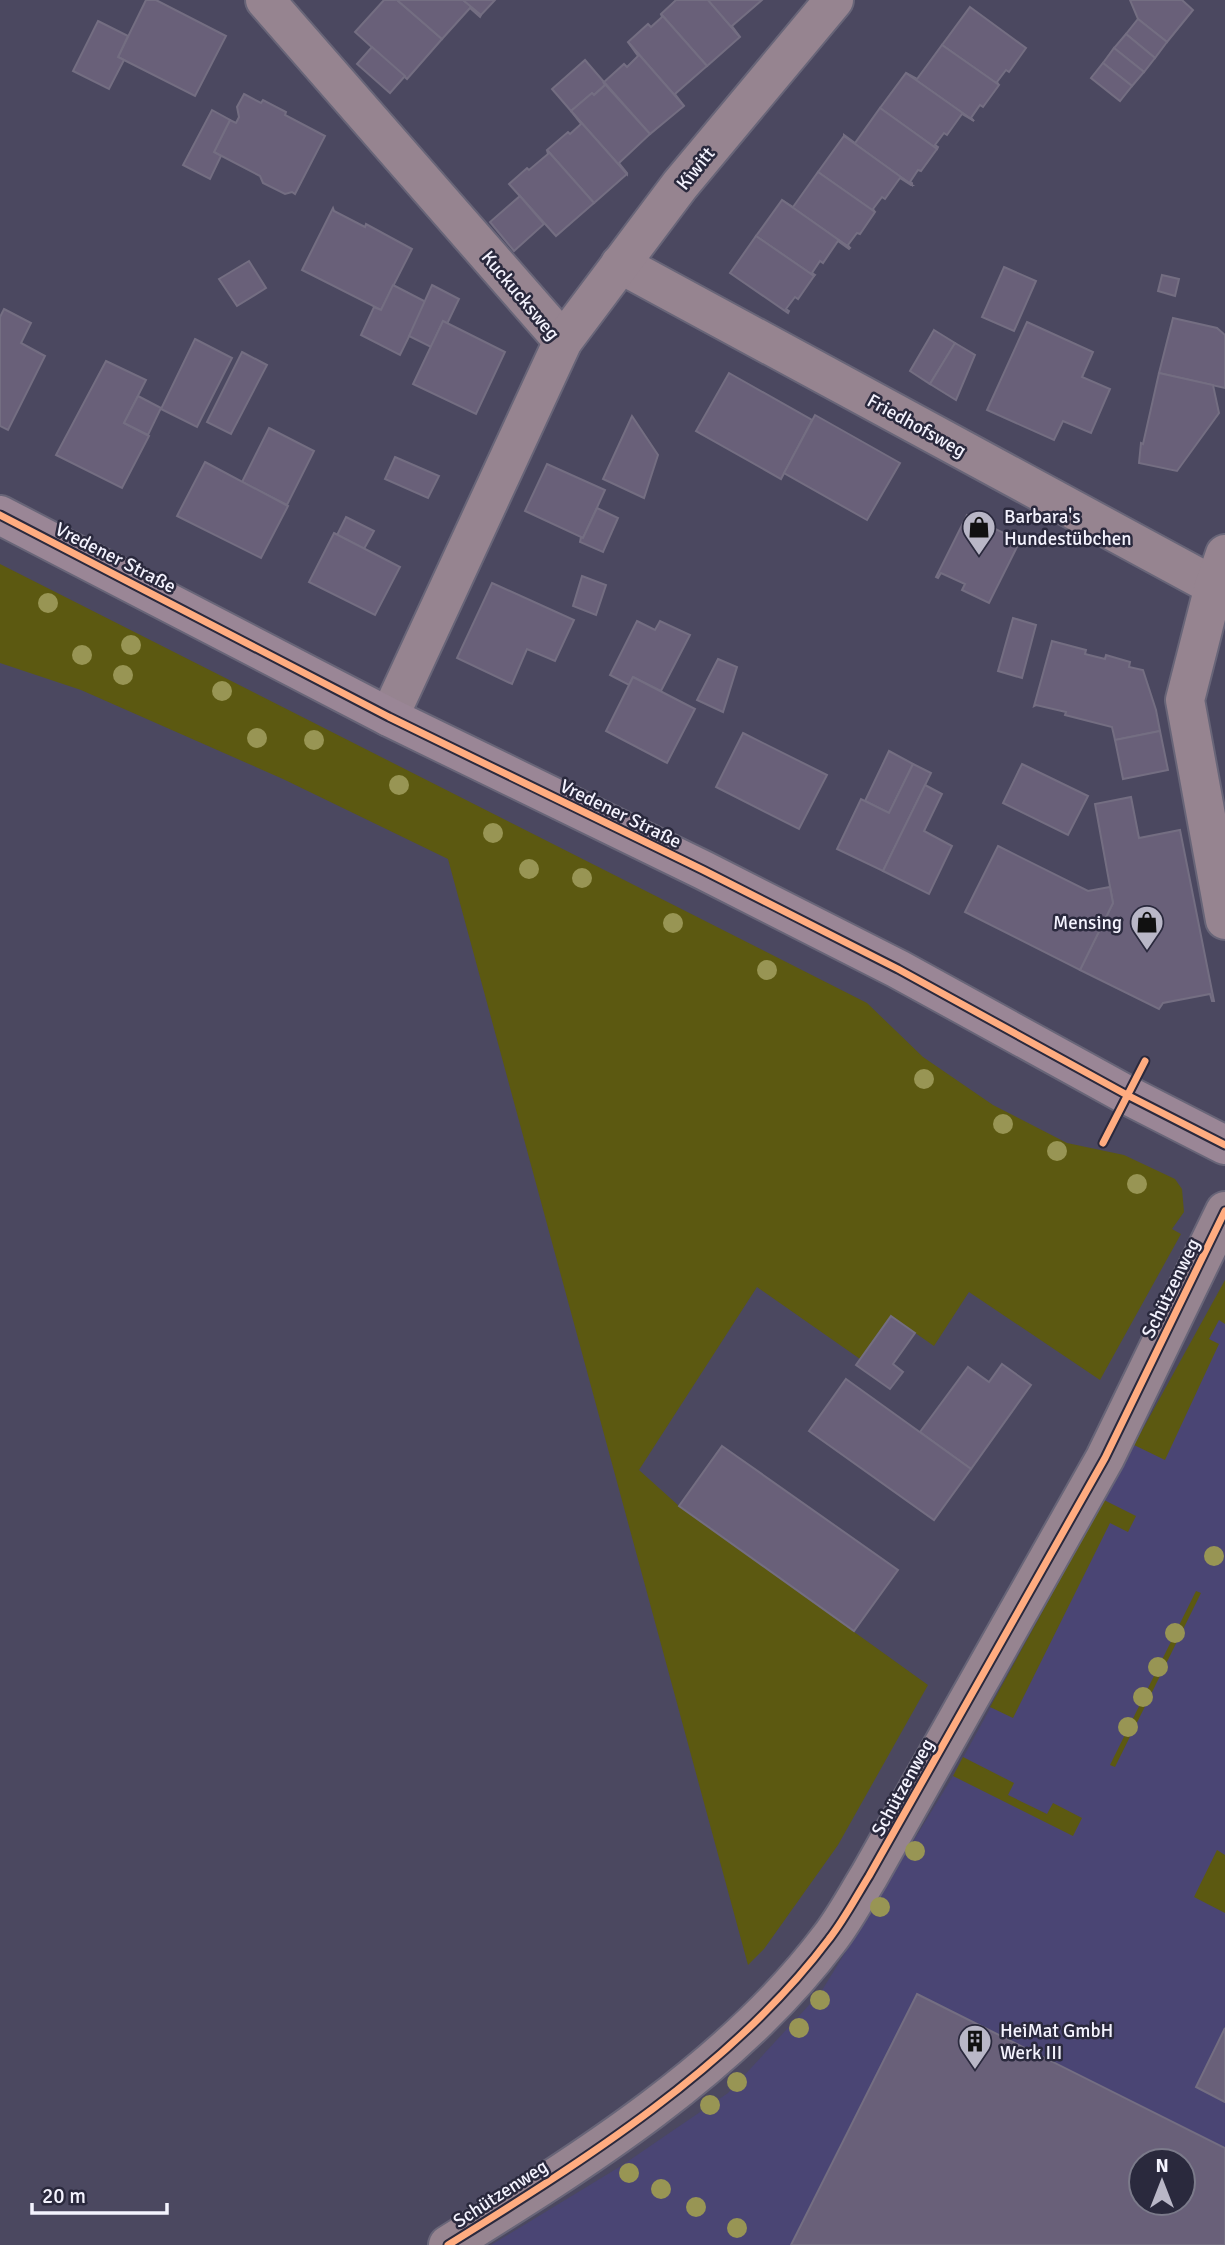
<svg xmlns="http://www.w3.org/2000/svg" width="1225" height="2245" font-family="Signika,sans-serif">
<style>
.built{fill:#4a4574;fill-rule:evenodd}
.green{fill:#5c5911}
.building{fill:#696079;stroke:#746e82;stroke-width:2;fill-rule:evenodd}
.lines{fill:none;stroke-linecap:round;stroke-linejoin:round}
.street-casing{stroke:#686578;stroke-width:42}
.secondary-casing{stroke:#686578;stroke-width:42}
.street{stroke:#968490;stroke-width:38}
.secondary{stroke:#9a8696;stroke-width:38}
.cycleway-casing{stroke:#2a293d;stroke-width:11}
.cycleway{stroke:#ffac80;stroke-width:7}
.tree{fill:#989554}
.labels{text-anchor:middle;stroke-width:5;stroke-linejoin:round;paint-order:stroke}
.street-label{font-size:19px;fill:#f4f3fe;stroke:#2a293d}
.poi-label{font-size:19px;fill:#f4f3fe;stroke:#2a293d;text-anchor:start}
</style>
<rect width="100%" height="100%" fill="#4b4860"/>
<!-- built -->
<path class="built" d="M1225 1280V2245H491L621 2166 728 2093 821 1992 953 1776ZM1141 2161H1183V2203H1141Z"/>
<!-- green -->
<g class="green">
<path d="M0 564 867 1003 923 1057 993 1105 1067 1143 1124 1155 1175 1179 1182 1189 1184 1212 1172 1229 1181 1234 1100 1380 969 1292 934 1346 891 1316 860 1359 757 1287 639 1470 679 1506 928 1685 838 1845 764 1949 748 1965 448 859 283 779 81 690 0 663Z"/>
<path d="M1225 1280V1324L1219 1320 1209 1339 1219 1344 1165 1460 1134 1445Z"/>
<path d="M1104 1500 1136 1516 1128 1532 1110 1523 1013 1718 990 1707Z"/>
<path d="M1196 1591 1201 1593 1115 1767 1110 1765Z"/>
<path d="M963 1757 1014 1783 1008 1795 1047 1814 1053 1803 1082 1818 1073 1836 953 1776Z"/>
<path d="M1217 1850 1225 1855V1913L1194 1897Z"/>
</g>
<!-- building -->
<g class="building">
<path d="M146 0H156L226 36 195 96 118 57Z"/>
<path d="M384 0H397L442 39 407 79 355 32Z"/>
<path d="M397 0H463L481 15 480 17 470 8 442 39Z"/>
<path d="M463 0H495L481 15Z"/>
<path d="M676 0H708L740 37 707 66 661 14Z"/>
<path d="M708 0H762L732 26 740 37Z"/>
<path d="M1130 0H1182L1193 10 1167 42 1138 19Z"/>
<path d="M970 7 1026 48 1009 72 1006 70 997 82 999 85 942 45Z"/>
<path d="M661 14 707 66 675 94 684 106 628 42 648 24 651 27 662 17Z"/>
<path d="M1138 19 1167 42 1155 58 1126 34Z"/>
<path d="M98 21 128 36 118 57 124 60 109 89 73 71Z"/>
<path d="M1126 34 1155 58 1144 72 1114 48Z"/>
<path d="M628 42 684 106 650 134 604 82 624 64 627 67 638 56Z"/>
<path d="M942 45 999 85 983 107 980 105 971 118 974 121 906 73 917 79Z"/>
<path d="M372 47 405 76 390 93 357 64Z"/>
<path d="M1114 48 1144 72 1132 86 1103 63Z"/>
<path d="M585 60 604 82 605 85 594 95 592 93 571 111 552 89Z"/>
<path d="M1103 63 1132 86 1120 101 1091 78Z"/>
<path d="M906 73 974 121 962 114 947 135 944 133 935 145 938 147 937 149 880 108Z"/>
<path d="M603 82 650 134 619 163 627 173V174L571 111 592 93 594 95 605 85Z"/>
<path d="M244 94 261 103 263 100 286 112 285 115 325 136 295 194 292 192 285 194 263 183 260 176 214 152 230 120 236 123 239 117 237 107Z"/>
<path d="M880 108 937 149 921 171 918 170 910 182 912 183V185L844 136V135L855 143Z"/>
<path d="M212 110 230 120 214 152 221 156 210 179 183 165Z"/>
<path d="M571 111 627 174 594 203 547 150 568 132 570 134 581 124Z"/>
<path d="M844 136 912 185H911L900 178 885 199 882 197 873 209 875 212 818 172Z"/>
<path d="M547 150 594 203 556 236 509 184 527 168 529 170 548 154Z"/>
<path d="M818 172 875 212 860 234 857 233 848 245 850 248 782 200 793 207Z"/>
<path d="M520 196 544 224 514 251 490 222Z"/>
<path d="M782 200 850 248 849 249 838 241 823 263 820 261 812 273 815 275 814 276 756 236Z"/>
<path d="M333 208 334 211 365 227 366 224 412 249 381 310 302 270Z"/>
<path d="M756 236 814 276 798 299 795 297 786 309 789 311 788 313 730 273Z"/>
<path d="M249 261 266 288 237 306 219 279Z"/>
<path d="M1004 267 1036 281 1014 331 982 317Z"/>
<path d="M1162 275 1179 279 1175 296 1158 291Z"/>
<path d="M393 285 426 302 400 355 361 335 374 307 381 310Z"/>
<path d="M432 285 459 299 447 324 443 321 431 347 409 336Z"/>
<path d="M4 309 31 323 21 343 45 356 8 430 0 426V317Z"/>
<path d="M1173 318 1217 328 1225 335V388L1159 373Z"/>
<path d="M443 321 505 352 476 414 413 384Z"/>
<path d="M1027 322 1093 352 1082 377 1110 389 1091 433 1063 421 1054 440 987 410Z"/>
<path d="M934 330 955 343 930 384 910 371Z"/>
<path d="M195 339 232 358 197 427 161 409Z"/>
<path d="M955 343 975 355 956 400 930 384Z"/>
<path d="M242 352 267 365 231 434 207 422Z"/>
<path d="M106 361 146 380 124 423 149 436 122 488 56 455Z"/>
<path d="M729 373 812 420 781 479 696 431Z"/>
<path d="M1159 373 1213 385 1219 413 1177 471 1139 463 1141 443 1143 444Z"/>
<path d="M138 396 161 408 148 435 124 423Z"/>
<path d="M815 415 900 463 867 520 784 473Z"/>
<path d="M632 416 658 455 644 498 603 479Z"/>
<path d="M269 428 314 451 287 505 242 482Z"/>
<path d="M395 457 439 476 428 498 385 479Z"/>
<path d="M205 462 288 506 261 558 177 516Z"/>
<path d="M547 464 605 490 583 538 525 511Z"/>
<path d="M597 508 618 518 603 552 580 542 581 537 583 538Z"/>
<path d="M967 515 1020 541 989 603 962 590 965 584 941 573 938 578 936 577Z"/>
<path d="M346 517 374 531 364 549 337 535Z"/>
<path d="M334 533 400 567 375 615 309 582Z"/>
<path d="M582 576 606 585 596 615 573 606Z"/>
<path d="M492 583 574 620 555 661 527 649 512 684 457 658Z"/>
<path d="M1013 618 1036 625 1022 678 998 671Z"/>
<path d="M637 621 655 630 660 621 690 635 661 691 633 677 629 685 610 675Z"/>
<path d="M1052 641 1086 650 1085 654 1105 659 1106 655 1130 662 1129 667 1143 670 1156 710 1160 731 1115 740 1112 727 1065 715 1066 712 1036 705 1034 706Z"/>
<path d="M718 659 737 667 723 712 697 700Z"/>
<path d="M633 677 695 709 667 763 606 731Z"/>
<path d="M1160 731 1168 770 1123 779 1115 740Z"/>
<path d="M743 733 827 775 799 829 716 787Z"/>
<path d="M889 751 913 764 889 813 865 801Z"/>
<path d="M913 764 931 773 883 871 837 849 861 799 889 813Z"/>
<path d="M1022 764 1088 796 1068 835 1003 803Z"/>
<path d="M925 785 942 794 924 831 952 846 929 894 883 871Z"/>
<path d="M1131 797 1139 838 1180 830 1214 1001H1212L1210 994 1163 1003 1159 1009 1080 970 1113 903 1095 804Z"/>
<path d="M998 846 1088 891 1110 887 1113 903 1080 970 965 912Z"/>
<path d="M891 1316 915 1333 893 1364 903 1372 890 1389 856 1365Z"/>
<path d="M1002 1364 1031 1385 971 1469 920 1432 968 1367 989 1382Z"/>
<path d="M846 1379 971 1469 934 1520 809 1431Z"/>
<path d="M722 1446 898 1570 854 1631 679 1506Z"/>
<path d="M917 1994 1225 2148V2245H791ZM1141 2161H1183V2203H1141Z"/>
<path d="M1225 2028V2102L1196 2087Z"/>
</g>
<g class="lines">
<defs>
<g id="street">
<path d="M265 0 563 341"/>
<path d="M620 264 1214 586"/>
<path d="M1225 554 1214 586 1185 700 1225 920"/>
<path d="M389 717 563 341 680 185 834 0"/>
<path d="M448 2245C583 2161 732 2068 829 1939 844 1920 856 1897 869 1876L1105 1458 1225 1211"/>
</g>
<path id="secondary" d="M0 515 389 717 703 870 898 969 1127 1095 1225 1145"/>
</defs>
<!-- street casing -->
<use href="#street" class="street-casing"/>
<!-- secondary casing -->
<use href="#secondary" class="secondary-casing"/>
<!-- street -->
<use href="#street" class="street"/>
<!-- secondary -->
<use href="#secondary" class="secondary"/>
<defs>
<g id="cycleway">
<path d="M0 515 389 717 703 870 898 969 1127 1095 1225 1145"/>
<path d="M1103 1143 1145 1061"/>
<path d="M448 2245C583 2161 732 2068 829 1939 844 1920 856 1897 869 1876L1105 1458 1225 1211"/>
</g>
</defs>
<!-- cycleway casing -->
<use href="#cycleway" class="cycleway-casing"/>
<!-- cycleway -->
<use href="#cycleway" class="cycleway"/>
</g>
<!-- trees -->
<g class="tree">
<circle cx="48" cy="603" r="10"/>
<circle cx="131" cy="645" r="10"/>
<circle cx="82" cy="655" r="10"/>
<circle cx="123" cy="675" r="10"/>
<circle cx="222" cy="691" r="10"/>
<circle cx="257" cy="738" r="10"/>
<circle cx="314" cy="740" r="10"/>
<circle cx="399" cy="785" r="10"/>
<circle cx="493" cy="833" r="10"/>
<circle cx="529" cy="869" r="10"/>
<circle cx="582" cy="878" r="10"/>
<circle cx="673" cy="923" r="10"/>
<circle cx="767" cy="970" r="10"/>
<circle cx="924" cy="1079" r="10"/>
<circle cx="1003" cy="1124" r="10"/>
<circle cx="1057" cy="1151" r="10"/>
<circle cx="1137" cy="1184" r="10"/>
<circle cx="1214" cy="1556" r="10"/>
<circle cx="1175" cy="1633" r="10"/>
<circle cx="1158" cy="1667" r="10"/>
<circle cx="1143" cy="1697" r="10"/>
<circle cx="1128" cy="1727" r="10"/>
<circle cx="915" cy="1851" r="10"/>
<circle cx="880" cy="1907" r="10"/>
<circle cx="820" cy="2000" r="10"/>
<circle cx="799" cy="2028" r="10"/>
<circle cx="737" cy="2082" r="10"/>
<circle cx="710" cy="2105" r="10"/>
<circle cx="629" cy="2173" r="10"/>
<circle cx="661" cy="2189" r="10"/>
<circle cx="696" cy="2207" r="10"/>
<circle cx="737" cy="2228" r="10"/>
</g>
<!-- icons -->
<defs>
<symbol id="shop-pin" viewBox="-11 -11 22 30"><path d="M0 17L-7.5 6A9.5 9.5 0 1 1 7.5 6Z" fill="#b9b7c7" stroke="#2a293d"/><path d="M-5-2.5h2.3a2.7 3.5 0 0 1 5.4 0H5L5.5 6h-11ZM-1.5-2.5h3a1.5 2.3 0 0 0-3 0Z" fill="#111"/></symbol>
<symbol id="building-pin" viewBox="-11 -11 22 30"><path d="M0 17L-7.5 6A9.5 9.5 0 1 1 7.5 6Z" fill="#b9b7c7" stroke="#2a293d"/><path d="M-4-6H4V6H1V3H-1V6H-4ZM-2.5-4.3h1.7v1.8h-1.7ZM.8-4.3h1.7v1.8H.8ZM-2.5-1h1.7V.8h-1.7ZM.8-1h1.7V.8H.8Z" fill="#111"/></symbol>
</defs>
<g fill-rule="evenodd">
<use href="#shop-pin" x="960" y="508" width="38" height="52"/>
<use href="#shop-pin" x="1128" y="903" width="38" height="52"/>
<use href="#building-pin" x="956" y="2022" width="38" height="52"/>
</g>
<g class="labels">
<!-- street labels -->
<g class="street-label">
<text transform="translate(695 168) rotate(-51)" y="7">Kiwitt</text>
<text transform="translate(521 295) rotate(50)" y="7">Kuckucksweg</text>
<text transform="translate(917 425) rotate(29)" y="7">Friedhofsweg</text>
<text transform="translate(116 557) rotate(27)" y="7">Vredener Straße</text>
<text transform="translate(621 813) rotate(26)" y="7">Vredener Straße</text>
<text transform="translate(1170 1288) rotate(-64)" y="7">Schützenweg</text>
<text transform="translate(902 1787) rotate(-61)" y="7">Schützenweg</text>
<text transform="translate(500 2193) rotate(-33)" y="7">Schützenweg</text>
</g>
<!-- poi labels -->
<g class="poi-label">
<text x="1004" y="523">Barbara's<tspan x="1004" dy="22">Hundestübchen</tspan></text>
<text x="1122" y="929" text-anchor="end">Mensing</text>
<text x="1000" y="2037">HeiMat GmbH<tspan x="1000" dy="22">Werk III</tspan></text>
</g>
</g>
<!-- north arrow -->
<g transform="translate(1162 2182)"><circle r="33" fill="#2a293d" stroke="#7b7a8a" stroke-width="2"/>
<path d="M0-5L12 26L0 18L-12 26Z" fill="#b9b7c7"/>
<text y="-10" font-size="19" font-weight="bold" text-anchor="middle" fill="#f4f3fe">N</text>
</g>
<!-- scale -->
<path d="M32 2203v10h135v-10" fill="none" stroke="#f4f3fe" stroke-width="3.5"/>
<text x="42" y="2203" font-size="21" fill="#f4f3fe" stroke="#2a293d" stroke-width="5" paint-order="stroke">20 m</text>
</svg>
